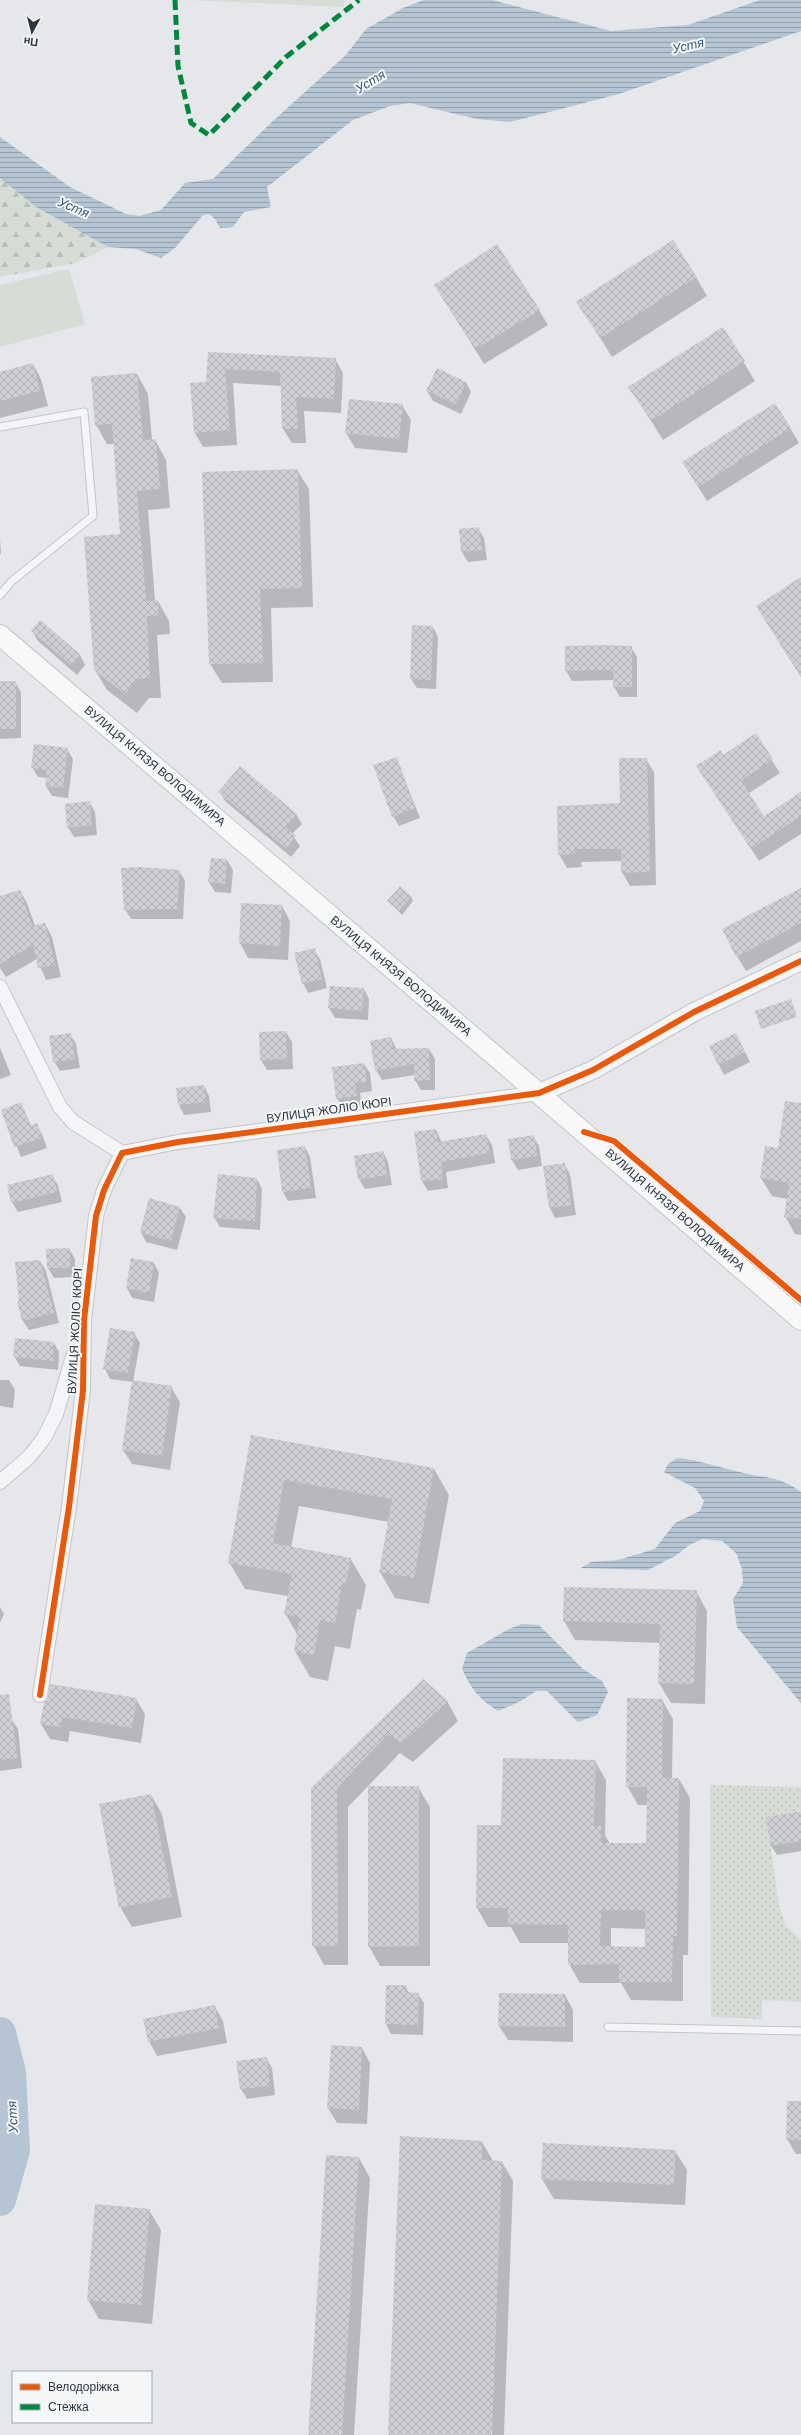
<svg xmlns="http://www.w3.org/2000/svg" width="801" height="2435" font-family="'DM Sans',sans-serif">
<style>
.grass{fill:url(#grass-dots)}
.forest{fill:url(#forest-firs)}
.garden{fill:#d6ddd6}
.water{fill:url(#water-rules)}
.shadow{fill:#0003;fill-rule:evenodd}
.lines{fill:none;stroke-linecap:round;stroke-linejoin:round}
.river{stroke:#b5c5d3;stroke-width:32}
.building{fill:url(#building-cross-hatch);fill-rule:evenodd}
.service-casing{stroke:#c3c5c8;stroke-width:9}
.minor-casing{stroke:#c3c5c8;stroke-width:16}
.tertiary-casing{stroke:#c3c5c8;stroke-width:20}
.secondary-casing{stroke:#c3c5c8;stroke-width:22}
.service{stroke:#f4f5f6;stroke-width:7}
.minor{stroke:#f4f5f6;stroke-width:14}
.tertiary{stroke:#f4f5f6;stroke-width:18}
.secondary{stroke:#f7f8f8;stroke-width:20}
.quiet{stroke:#00873e;stroke-width:5;stroke-dasharray:10 5;stroke-linecap:butt}
.cycleway-casing{stroke:#f4f6f8;stroke-width:8}
.cycleway{stroke:#e8590c;stroke-width:6}
.labels{text-anchor:middle;stroke-width:4;stroke-linejoin:round;paint-order:stroke}
.street-label{font-size:12px;fill:#2c3643;stroke:#f4f6f8}
.water-label{font-size:13px;font-style:italic;fill:#385875;stroke:#f4f6f8}
</style>
<defs>
<pattern id="grass-dots" width="8" height="8" patternUnits="userSpaceOnUse"><rect width="8" height="8" fill="#d6ddd6"/><path d="M2 2h.1M6 6h.1" fill="none" stroke="#b8beb9" stroke-width="1.8" stroke-linecap="round"/></pattern>
<pattern id="forest-firs" width="22" height="20" patternUnits="userSpaceOnUse"><rect width="22" height="20" fill="#d6ddd6"/><path d="M5 1l3.5 6h-7zM16 11l3.5 6h-7z" fill="#b8beb9"/></pattern>
<pattern id="water-rules" width="6" height="5" patternUnits="userSpaceOnUse"><rect width="6" height="5" fill="#b5c5d3"/><path d="M0 2.5h6" fill="none" stroke="#93a1ad"/></pattern>
<pattern id="building-cross-hatch" width="8" height="8" patternUnits="userSpaceOnUse"><rect width="8" height="8" fill="#cdcfd2"/><path d="M0 0l8 8M0 8l8-8" fill="none" stroke="#b0b2b6"/></pattern>
</defs>
<rect width="100%" height="100%" fill="#e5e7ea"/>
<!-- grass -->
<path class="grass" d="M710 1785 801 1787V1811L766 1817 779 1905 786 1926 801 1940V2002L762 2000V2019L711 2017Z"/>
<!-- forest -->
<path class="forest" d="M0 178 36 207 108 247 76 263 0 277Z"/>
<!-- garden -->
<g class="garden">
<path d="M188 0H344V7Z"/>
<path d="M69 269 85 324 0 347V285Z"/>
</g>
<!-- water -->
<g class="water">
<path d="M424 0H492L611 31 688 25 760 0H801V31L619 94 510 122 477 119 410 103 390 106 353 120 267 187 271 207 244 212 233 227 220 228 215 219 209 214 203 215 175 248 161 258 136 249 108 247 36 207 0 178V137L70 187 126 214 139 216 161 210 185 183 213 179 274 120 346 55 366 29 403 8Z"/>
<path d="M677 1458C699 1460 718 1467 740 1472 766 1479 778 1475 801 1492V1703L737 1627 733 1599 743 1583 742 1569 736 1553 722 1541 703 1539 691 1544 675 1556 648 1570 581 1568 591 1562 618 1560 655 1549 675 1523 700 1511 704 1501 695 1488 664 1472 668 1464Z"/>
<path d="M522 1624 539 1625 583 1669 602 1681 608 1692 597 1715 578 1722 547 1691H536L521 1701 498 1711C478 1698 472 1690 462 1669L467 1653 509 1629Z"/>
</g>
<!-- shadow -->
<g class="shadow">
<path d="M696 277 707 296 612 357 578 302Z"/>
<path d="M444 300 539 310 548 325 484 364Z"/>
<path d="M723 328 755 381 663 440 630 387Z"/>
<path d="M209 353 335 359 343 373 341 413 304 411 306 443H292L283 429 281 386 233 383 237 445 203 447 195 433 207 383Z"/>
<path d="M33 364 41 379 48 406 0 418V373Z"/>
<path d="M137 374 148 394 152 440H155L166 460 170 508 148 510 155 601H158L169 621 170 634 157 635 161 698H149L137 713 107 690 95 670 121 535 114 444H107L96 425Z"/>
<path d="M466 382 471 392 461 414 433 401 427 391Z"/>
<path d="M402 405 411 420 407 453 355 448 346 433Z"/>
<path d="M790 428 799 443 707 501 692 477Z"/>
<path d="M297 470 309 489 313 607 271 608 273 682 222 683 210 664Z"/>
<path d="M478 528 484 538 487 560 468 562 462 552 460 530Z"/>
<path d="M0 539 1 554H0Z"/>
<path d="M801 579V677L757 607Z"/>
<path d="M41 621 80 655 85 665 77 675 38 641 32 631Z"/>
<path d="M433 627 438 637 436 689 417 688 411 679Z"/>
<path d="M631 647 637 657V697H620L614 687V680L572 681 566 671Z"/>
<path d="M0 682H15L21 692V738L0 739Z"/>
<path d="M756 735 780 773 748 794 764 817 801 804V834L759 861 698 767 723 756Z"/>
<path d="M67 749 73 759 68 798 52 796 46 786 47 778 38 777 32 767Z"/>
<path d="M396 758 420 818 399 826 393 816Z"/>
<path d="M646 759 654 772 656 885 630 886 622 872V861L581 862 582 867 567 868 559 854 621 804Z"/>
<path d="M220 792 296 814 302 824 292 834 300 846 291 857 225 801Z"/>
<path d="M90 803 95 812 97 835 74 837 68 827Z"/>
<path d="M227 860 233 870 231 893 215 892 209 882Z"/>
<path d="M179 871 185 881 183 919H131L125 909Z"/>
<path d="M801 888V941L746 971 737 956Z"/>
<path d="M20 891 27 903 35 926 45 924 52 937 61 977 46 980 37 959 6 977 0 968V903Z"/>
<path d="M411 896 413 901 402 915 389 901Z"/>
<path d="M242 904 282 906 290 921 288 960 248 958 240 943Z"/>
<path d="M314 950 320 959 327 988 308 993 303 983Z"/>
<path d="M364 989 369 999 368 1020 335 1018 329 1008Z"/>
<path d="M286 1032 292 1042 293 1069 267 1070 261 1060 260 1033Z"/>
<path d="M70 1034 76 1044 80 1068 60 1071 54 1061Z"/>
<path d="M736 1034 750 1062 724 1075 710 1047Z"/>
<path d="M391 1038 397 1050 429 1049 435 1059V1090H421L415 1080V1075L382 1080 376 1070Z"/>
<path d="M0 1048 11 1075 0 1079Z"/>
<path d="M364 1064 370 1073 372 1091 360 1093 362 1106 343 1108 337 1098Z"/>
<path d="M204 1086 209 1096 211 1112 184 1115 179 1105Z"/>
<path d="M21 1103 31 1126 36 1124 42 1134 47 1148 21 1157 2 1110Z"/>
<path d="M801 1105V1235L795 1234 785 1216 787 1199 772 1196 761 1178 766 1147 779 1149Z"/>
<path d="M436 1130 442 1143 486 1135 492 1145 495 1163 446 1172 448 1188 428 1191 422 1181 415 1133Z"/>
<path d="M533 1136 539 1146 542 1166 518 1170 512 1160 509 1140Z"/>
<path d="M305 1147 310 1157 316 1198 288 1201 283 1192Z"/>
<path d="M383 1152 388 1162 392 1185 365 1189 359 1179Z"/>
<path d="M564 1164 570 1174 576 1215 555 1218 550 1208 544 1167Z"/>
<path d="M52 1176 58 1185 62 1202 18 1212 12 1202Z"/>
<path d="M257 1179 262 1189 260 1230 220 1227 214 1217Z"/>
<path d="M180 1208 186 1217 177 1250 146 1242 141 1232Z"/>
<path d="M69 1249 75 1259V1277L54 1278 48 1268Z"/>
<path d="M40 1261 46 1271 59 1323 29 1330 23 1321 19 1303Z"/>
<path d="M154 1263 159 1273 154 1302 132 1298 127 1288Z"/>
<path d="M134 1333 140 1343 133 1382 171 1387 180 1402 170 1470 132 1464 123 1450 133 1382 110 1379 105 1369Z"/>
<path d="M54 1343 59 1352 58 1370 20 1366 14 1356Z"/>
<path d="M0 1380H9L15 1390 13 1408 0 1406Z"/>
<path d="M252 1436 434 1469 449 1495 429 1604 395 1598 380 1572 389 1522 299 1506 291 1548 350 1558 366 1585 361 1610 357 1609 350 1649 335 1646 328 1681 310 1677 295 1651 298 1636 285 1613 288 1596 245 1589 229 1562Z"/>
<path d="M696 1591 707 1611 705 1704 671 1703 659 1683 660 1643 575 1640 564 1621Z"/>
<path d="M0 1607 4 1614 0 1623Z"/>
<path d="M423 1680 447 1701 458 1721 413 1762 400 1753 348 1807V1965H324L313 1945 312 1788Z"/>
<path d="M136 1699 145 1714 141 1743 70 1731 68 1742 50 1739 41 1724 45 1703Z"/>
<path d="M662 1700 673 1719 672 1779H679L690 1798 688 1955H683V2001L631 2000 621 1983H580L569 1964V1943H520L511 1927H488L477 1908 478 1826H502L595 1761 606 1780 605 1835 610 1844H647V1805H638L627 1786ZM611 1928 646 1929V1948L611 1947Z"/>
<path d="M12 1720 18 1729 22 1768 0 1771V1721Z"/>
<path d="M418 1787 430 1807V1966H380L369 1946Z"/>
<path d="M151 1795 162 1814 182 1917 132 1927 120 1907Z"/>
<path d="M801 1812V1851L777 1855 771 1846Z"/>
<path d="M387 1986H405L409 1993 418 1994 424 2003 423 2035 391 2034 386 2024Z"/>
<path d="M565 1995 573 2010V2042L508 2040 499 2026Z"/>
<path d="M215 2007 223 2021 227 2043 157 2056 149 2041Z"/>
<path d="M362 2048 370 2063 367 2124 337 2123 328 2108Z"/>
<path d="M266 2058 272 2068 275 2095 247 2099 241 2089Z"/>
<path d="M801 2102V2154H796L787 2139Z"/>
<path d="M482 2142 493 2161 502 2162 513 2181 504 2435H389Z"/>
<path d="M675 2151 687 2170 685 2205 554 2199 542 2179Z"/>
<path d="M359 2158 370 2178 354 2435H309Z"/>
<path d="M149 2210 161 2230 152 2324 99 2319 88 2300Z"/>
</g>
<g class="lines">
<!-- river -->
<path class="river" d="M0 2033 10 2072 14 2150 0 2200"/>
</g>
<!-- building -->
<g class="building">
<path d="M673 240 697 277 600 338 576 302Z"/>
<path d="M497 244 540 310 475 349 434 285Z"/>
<path d="M723 327 745 361 651 421 628 387Z"/>
<path d="M208 352 336 358 334 399 296 397 298 429H282L280 372 225 369 230 430 194 433 190 383 206 382Z"/>
<path d="M33 363 40 391 0 401V372Z"/>
<path d="M437 368 466 382 456 404 426 391Z"/>
<path d="M137 373 143 440 156 439 160 489 137 491 146 601 158 600 159 615 147 616 150 678 137 679 125 694 94 670 84 537 120 534 112 424 95 425 91 377Z"/>
<path d="M349 399 403 404 399 439 345 433Z"/>
<path d="M775 403 791 428 698 487 682 462Z"/>
<path d="M298 469 302 588 260 589 263 663 209 664 202 472Z"/>
<path d="M479 527 482 550 461 552 459 529Z"/>
<path d="M801 577V677L756 606Z"/>
<path d="M40 620 80 654 71 665 31 631Z"/>
<path d="M412 625 433 626 431 680 410 679Z"/>
<path d="M604 645 632 646V687H613V670L565 671V646Z"/>
<rect x="0" y="681" width="16" height="48"/>
<path d="M756 733 773 759 741 781 764 816 801 792V816L751 849 696 766 721 750 723 755Z"/>
<path d="M34 744 68 748 63 788 45 786 47 770 31 768Z"/>
<path d="M397 757 415 808 392 817 373 765Z"/>
<path d="M619 758H647L650 872 621 873V849H574L575 854 558 855 557 806 620 803Z"/>
<path d="M240 766 297 814 285 827 296 836 286 848 218 792Z"/>
<path d="M90 801 92 825 67 828 65 804Z"/>
<path d="M211 858 227 859 225 884 208 882Z"/>
<path d="M139 867 180 870 177 909 124 910 121 868Z"/>
<path d="M400 886 411 896 399 911 387 901Z"/>
<path d="M801 888V923L736 957 722 929Z"/>
<path d="M20 890 32 926 45 923 55 965 38 968 33 945 0 964V896Z"/>
<path d="M241 903 282 905 280 946 239 943Z"/>
<path d="M315 948 322 979 302 984 294 953Z"/>
<path d="M330 986 364 988 362 1011 328 1008Z"/>
<path d="M791 999 797 1017 761 1029 755 1011Z"/>
<path d="M286 1031 287 1059 260 1060 259 1032Z"/>
<path d="M71 1033 75 1059 53 1062 49 1036Z"/>
<path d="M736 1033 745 1052 718 1065 709 1046Z"/>
<path d="M391 1037 393 1049 429 1048 430 1080 414 1081V1064L375 1071 370 1041Z"/>
<path d="M364 1063 367 1082 355 1083 357 1096 336 1099 332 1067Z"/>
<path d="M204 1085 206 1102 178 1105 176 1088Z"/>
<path d="M785 1101 801 1103V1219L784 1217 789 1183 760 1178 765 1146 778 1148Z"/>
<path d="M21 1102 30 1126 37 1123 42 1138 14 1147 1 1110Z"/>
<path d="M436 1129 438 1142 486 1134 490 1153 441 1162 443 1179 421 1181 414 1132Z"/>
<path d="M534 1135 537 1156 511 1160 508 1139Z"/>
<path d="M305 1146 311 1188 282 1192 277 1150Z"/>
<path d="M383 1151 387 1175 358 1180 354 1156Z"/>
<path d="M565 1163 571 1205 549 1208 543 1166Z"/>
<path d="M53 1174 57 1192 11 1203 7 1185Z"/>
<path d="M218 1174 257 1178 255 1221 213 1218Z"/>
<path d="M149 1198 180 1207 171 1241 140 1233Z"/>
<path d="M70 1248V1268H47L46 1249Z"/>
<path d="M131 1258 154 1262 149 1293 126 1288Z"/>
<path d="M40 1260 54 1313 22 1321 17 1302 19 1301 15 1262Z"/>
<path d="M110 1328 135 1332 128 1373 103 1369Z"/>
<path d="M15 1338 54 1342 53 1361 13 1357Z"/>
<path d="M132 1380 172 1386 162 1456 122 1450Z"/>
<path d="M251 1435 434 1468 414 1578 379 1572 392 1499 284 1480 273 1543 351 1558 346 1584 342 1583 335 1623 320 1620 314 1655 294 1651 300 1617 284 1614 292 1574 228 1563Z"/>
<path d="M564 1587 697 1590 694 1684 658 1683 660 1624 563 1621Z"/>
<path d="M423 1679 448 1701 402 1743 388 1734 337 1788 338 1946H312L311 1788Z"/>
<path d="M50 1684 137 1698 132 1728 62 1717 60 1727 40 1724 44 1702 48 1697Z"/>
<path d="M9 1694 17 1758 0 1760V1695Z"/>
<path d="M627 1698 663 1699 662 1778H679L677 1936H673L672 1982H619V1964L568 1965V1925L508 1924V1908H476L477 1825H501L503 1758 596 1760 594 1826H601V1843H646L647 1787H626ZM601 1910H645V1947L600 1946Z"/>
<path d="M368 1786H419V1946L368 1947Z"/>
<path d="M151 1794 172 1897 119 1908 99 1804Z"/>
<path d="M801 1811V1841L770 1846 766 1817Z"/>
<path d="M386 1985H406L405 1992 419 1993 418 2025 385 2024Z"/>
<path d="M499 1993 565 1994V2027L498 2026Z"/>
<path d="M215 2005 219 2028 148 2042 143 2019Z"/>
<path d="M331 2045 362 2047 359 2110 327 2108Z"/>
<path d="M267 2057 270 2086 240 2089 236 2061Z"/>
<path d="M787 2101H801V2140L786 2139Z"/>
<path d="M400 2136 482 2141V2160L502 2161 492 2435H388Z"/>
<path d="M543 2143 676 2150 674 2185 541 2179Z"/>
<path d="M326 2155 359 2157 342 2435H308Z"/>
<path d="M95 2204 150 2209 141 2305 87 2300Z"/>
</g>
<g class="lines">
<defs>
<g id="service">
<path d="M0 427 84 412 93 516 12 581 0 595"/>
<path d="M608 2027 801 2031"/>
</g>
<g id="minor">
<path d="M0 987 60 1107 73 1122 122 1153"/>
<path d="M0 1482 29 1457 44 1438 56 1414 80 1333"/>
<path d="M40 1695 69 1507 83 1390 84 1320 96 1216 104 1190 122 1153 178 1142 539 1093"/>
</g>
<path id="tertiary" d="M539 1093 593 1070 694 1012 801 961"/>
<path id="secondary" d="M0 635 501 1061 801 1320"/>
</defs>
<!-- service casing -->
<use href="#service" class="service-casing"/>
<!-- minor casing -->
<use href="#minor" class="minor-casing"/>
<!-- tertiary casing -->
<use href="#tertiary" class="tertiary-casing"/>
<!-- secondary casing -->
<use href="#secondary" class="secondary-casing"/>
<!-- service -->
<use href="#service" class="service"/>
<!-- minor -->
<use href="#minor" class="minor"/>
<!-- tertiary -->
<use href="#tertiary" class="tertiary"/>
<!-- secondary -->
<use href="#secondary" class="secondary"/>
<!-- quiet -->
<path class="quiet" d="M175 0 178 66 191 123 209 135 286 57 359 0"/>
<defs>
<g id="cycleway">
<path d="M584 1132 614 1141 801 1300"/>
<path d="M40 1695 69 1507 83 1390 84 1320 96 1216 104 1190 122 1153 178 1142 539 1093 593 1070 694 1012 801 961"/>
</g>
</defs>
<!-- cycleway casing -->
<use href="#cycleway" class="cycleway-casing"/>
<!-- cycleway -->
<use href="#cycleway" class="cycleway"/>
</g>
<g class="labels">
<!-- street labels -->
<g class="street-label">
<text transform="translate(155 766) rotate(40)" y="4">ВУЛИЦЯ КНЯЗЯ ВОЛОДИМИРА</text>
<text transform="translate(401 976) rotate(40)" y="4">ВУЛИЦЯ КНЯЗЯ ВОЛОДИМИРА</text>
<text transform="translate(329 1110) rotate(-8)" y="4">ВУЛИЦЯ ЖОЛІО КЮРІ</text>
<text transform="translate(675 1210) rotate(41)" y="4">ВУЛИЦЯ КНЯЗЯ ВОЛОДИМИРА</text>
<text transform="translate(75 1331) rotate(-87)" y="4">ВУЛИЦЯ ЖОЛІО КЮРІ</text>
</g>
<!-- water labels -->
<g class="water-label">
<text transform="translate(688 45) rotate(-13)" y="5">Устя</text>
<text transform="translate(370 81) rotate(-32)" y="5">Устя</text>
<text transform="translate(74 207) rotate(23)" y="5">Устя</text>
<text transform="translate(12 2117) rotate(-93)" y="5">Устя</text>
</g>
</g>
<!-- legend -->
<rect x="12" y="2371" width="140" height="52" fill="#f4f6f8" stroke="#a4a9b0"/>
<rect x="20" y="2384" width="20" height="6" fill="#e8590c" stroke="#a4a9b0"/>
<text x="48" y="2391" font-size="12" fill="#2c3643">Велодоріжка</text>
<rect x="20" y="2404" width="20" height="6" fill="#00873e" stroke="#a4a9b0"/>
<text x="48" y="2411" font-size="12" fill="#2c3643">Стежка</text>
<!-- north arrow -->
<g transform="translate(32 32) rotate(187)" stroke="#f4f6f8" stroke-width="3" paint-order="stroke">
<path d="M0-3L7 15L0 10L-7 15Z" fill="#2c3643"/>
<text y="-6" font-size="11" font-weight="bold" text-anchor="middle" fill="#2c3643">Пн</text>
</g>
</svg>
